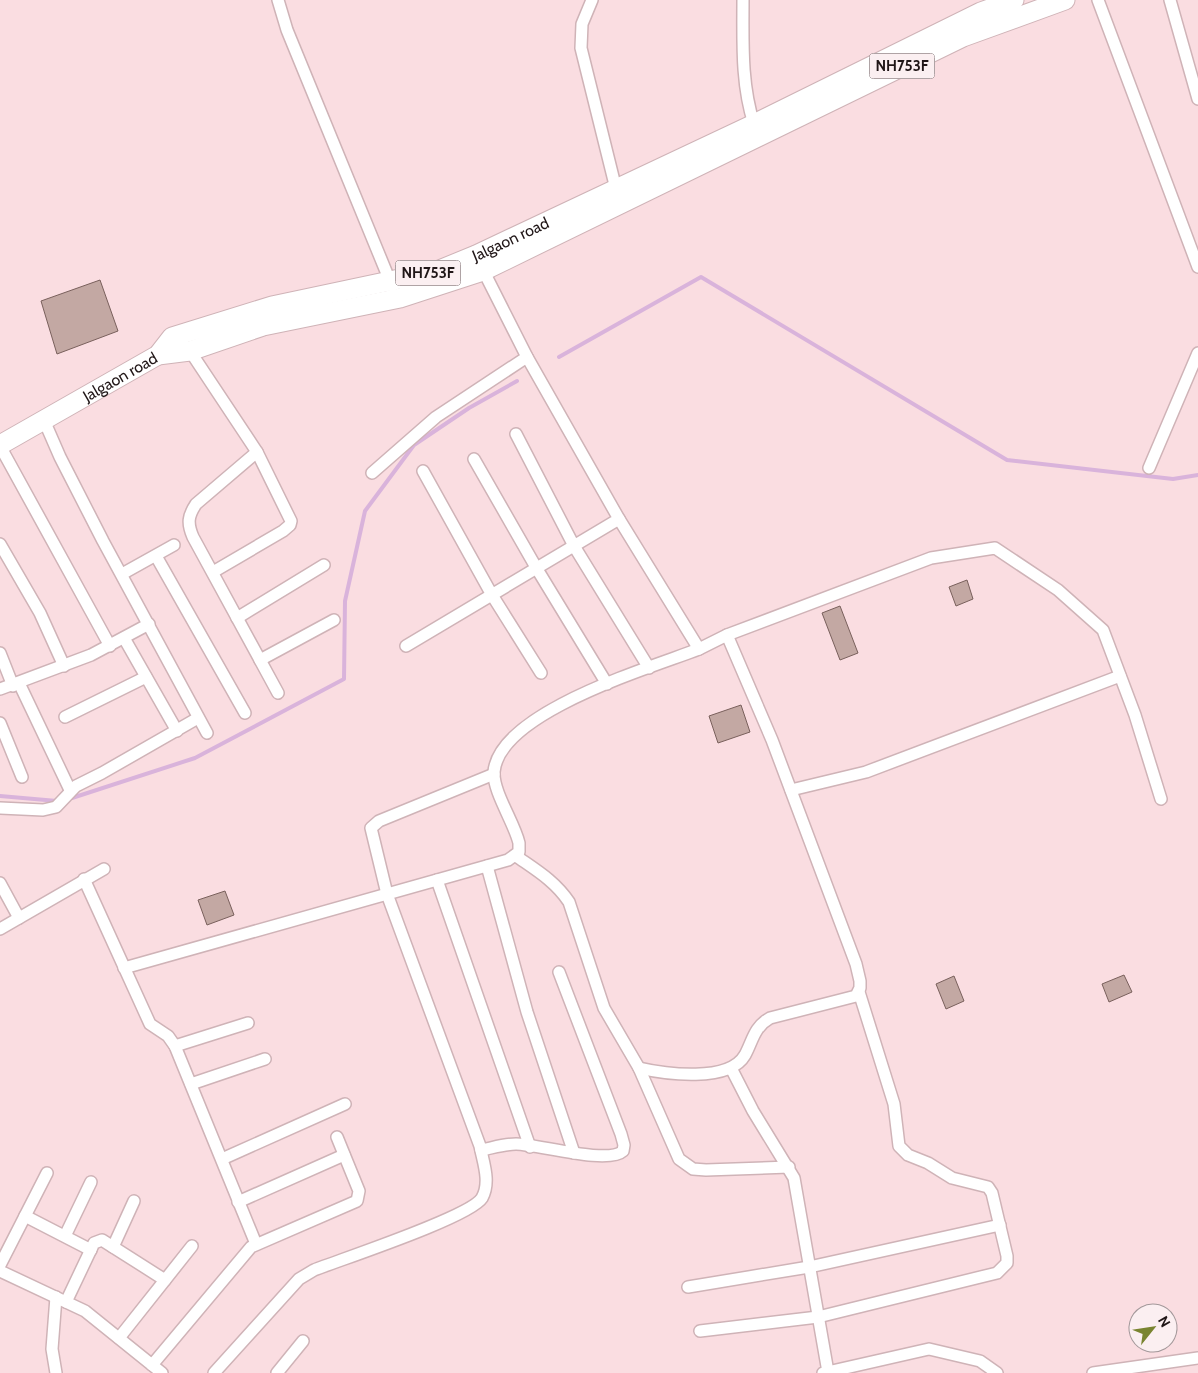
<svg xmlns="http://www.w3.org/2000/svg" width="1198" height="1373" font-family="Cabin,sans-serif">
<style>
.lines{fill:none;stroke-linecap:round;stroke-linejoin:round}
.stream{stroke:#d9b3db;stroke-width:4}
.building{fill:#c3a8a3;stroke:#79605c}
.minor-casing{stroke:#cfb3b7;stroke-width:14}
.trunk-casing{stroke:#cfb3b7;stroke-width:21}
.minor{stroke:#fff;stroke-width:11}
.trunk{stroke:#fff;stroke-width:19}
.labels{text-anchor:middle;stroke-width:4;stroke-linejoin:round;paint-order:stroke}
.shield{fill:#fbeff1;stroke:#625758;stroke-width:1}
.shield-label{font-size:15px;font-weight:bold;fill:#201617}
.street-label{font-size:16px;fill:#201617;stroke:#fbeff1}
</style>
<rect width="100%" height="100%" fill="#fadde1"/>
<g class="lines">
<!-- stream -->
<g class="stream">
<path d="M559 357 701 277 1007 460 1173 479 1198 475"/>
<path d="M0 796 57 801"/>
<path d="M72 798 195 758 344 679 345 601 365 511 414 445 469 408 517 381"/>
</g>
</g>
<!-- building -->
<g class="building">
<path d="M100 280 118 331 57 354 41 301Z"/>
<path d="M967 580 973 599 956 606 949 587Z"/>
<path d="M840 606 858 653 840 660 822 613Z"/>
<path d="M741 705 750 732 718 743 709 716Z"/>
<path d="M225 891 234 915 207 925 198 900Z"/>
<path d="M1124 975 1132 992 1109 1002 1102 984Z"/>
<path d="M954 976 964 1001 946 1009 936 984Z"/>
</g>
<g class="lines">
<defs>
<g id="minor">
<path d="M278 0 287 30 392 286"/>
<path d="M592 0 582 24 581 48 617 193"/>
<path d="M743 0C743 42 741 84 754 124"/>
<path d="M1098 0 1198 267"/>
<path d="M1170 0 1198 99"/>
<path d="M190 351 257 452 291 521 290 525 283 531 213 572"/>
<path d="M43 418 60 457 103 541 207 733"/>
<path d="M516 434 574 546 649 668"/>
<path d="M0 446 110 646"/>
<path d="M257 452 196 504C188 516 187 523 193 537L278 693"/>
<path d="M474 459 537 569 607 684"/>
<path d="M1149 468 1198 353"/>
<path d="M423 471 492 595 541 673"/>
<path d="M372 473 436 417 527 357"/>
<path d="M619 519 699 649 727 635 931 558 995 548 1058 590 1103 630 1135 715 1161 799"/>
<path d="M0 544 40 613 64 666"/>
<path d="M156 556 245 713"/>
<path d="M122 574 174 545"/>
<path d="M237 618 324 565"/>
<path d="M124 638 177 731"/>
<path d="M406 646 619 519 527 357 481 266"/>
<path d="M0 653 13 686"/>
<path d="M260 660 334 620"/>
<path d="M19 683 70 790"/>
<path d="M0 689 91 655 149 624"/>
<path d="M65 717 146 677"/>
<path d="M0 723 22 777"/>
<path d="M791 790 866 772 1120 676"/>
<path d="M0 808 43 810 56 807 76 786 102 773 198 718"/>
<path d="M516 856C536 870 555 881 569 902L604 1008 639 1068 679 1159 693 1169 706 1170 789 1167"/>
<path d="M487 866 527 1012 574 1153"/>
<path d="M84 879 150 1024 168 1036 175 1046 256 1244"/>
<path d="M437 880 530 1147"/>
<path d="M0 883 19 918"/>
<path d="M0 929 104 869"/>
<path d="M124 968 508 860 519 852V843C514 822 493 792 494 772 499 712 650 668 699 649"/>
<path d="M175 1046 248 1023"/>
<path d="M639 1068C665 1074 729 1083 745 1055 753 1040 754 1027 770 1018L856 996 860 988V981L856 964 772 740 727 635"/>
<path d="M731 1068 753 1111 794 1178 828 1372"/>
<path d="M191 1084 265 1059"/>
<path d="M481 1150C492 1148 504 1144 516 1144 537 1144 608 1165 623 1151L624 1145 621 1134 559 972"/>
<path d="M222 1159 345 1104"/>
<path d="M238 1202 344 1155"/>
<path d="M25 1216 91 1250"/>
<path d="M65 1236 91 1182"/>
<path d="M113 1247 134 1201"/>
<path d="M0 1265 47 1173"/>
<path d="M0 1271 85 1311 162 1373"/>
<path d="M688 1287 809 1267 1000 1225"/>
<path d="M56 1297 52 1349 56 1373"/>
<path d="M66 1302 94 1243 102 1240 165 1280"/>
<path d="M700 1331 818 1317 997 1273 1007 1263V1256L992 1193 988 1187 952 1178 928 1163 908 1155 899 1146 894 1104 859 992"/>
<path d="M119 1338 192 1246"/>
<path d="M152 1365 251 1247 357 1201 359 1191 337 1137"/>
<path d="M214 1373 299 1279 314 1270C342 1259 470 1217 482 1198 491 1182 483 1162 480 1146L387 894 371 828 379 821 494 774"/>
<path d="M277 1373 303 1341"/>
<path d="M823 1373 929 1349 980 1361 997 1373"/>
<path d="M1093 1373 1198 1358"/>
</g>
<g id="trunk">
<path d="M158 355 190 351 263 326 400 298 483 271 963 37 1065 0"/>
<path id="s1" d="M0 445 158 355 172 337 272 306 437 271 476 255 754 124 981 12 1014 0"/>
</g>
</defs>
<!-- minor casing -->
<use href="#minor" class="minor-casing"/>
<!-- trunk casing -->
<use href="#trunk" class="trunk-casing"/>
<!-- minor -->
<use href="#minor" class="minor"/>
<!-- trunk -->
<use href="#trunk" class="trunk"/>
</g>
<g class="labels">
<!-- shield labels -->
<g class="shield">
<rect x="869.5" y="53.5" width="65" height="25" rx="4"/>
<rect x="395.5" y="260.5" width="65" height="25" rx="4"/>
</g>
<g class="shield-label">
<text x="902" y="71">NH753F</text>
<text x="428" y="278">NH753F</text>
</g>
<!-- street labels -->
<g class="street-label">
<text dy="6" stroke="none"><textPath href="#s1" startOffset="558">Jalgaon road</textPath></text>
<text dy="6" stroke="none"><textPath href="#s1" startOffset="138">Jalgaon road</textPath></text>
</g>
</g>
<!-- north arrow -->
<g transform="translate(1153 1328) rotate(60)"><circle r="24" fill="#fbeff1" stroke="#a3989a"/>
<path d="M0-4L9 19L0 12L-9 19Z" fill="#798430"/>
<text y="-8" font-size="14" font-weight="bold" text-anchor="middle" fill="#201617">N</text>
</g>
</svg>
